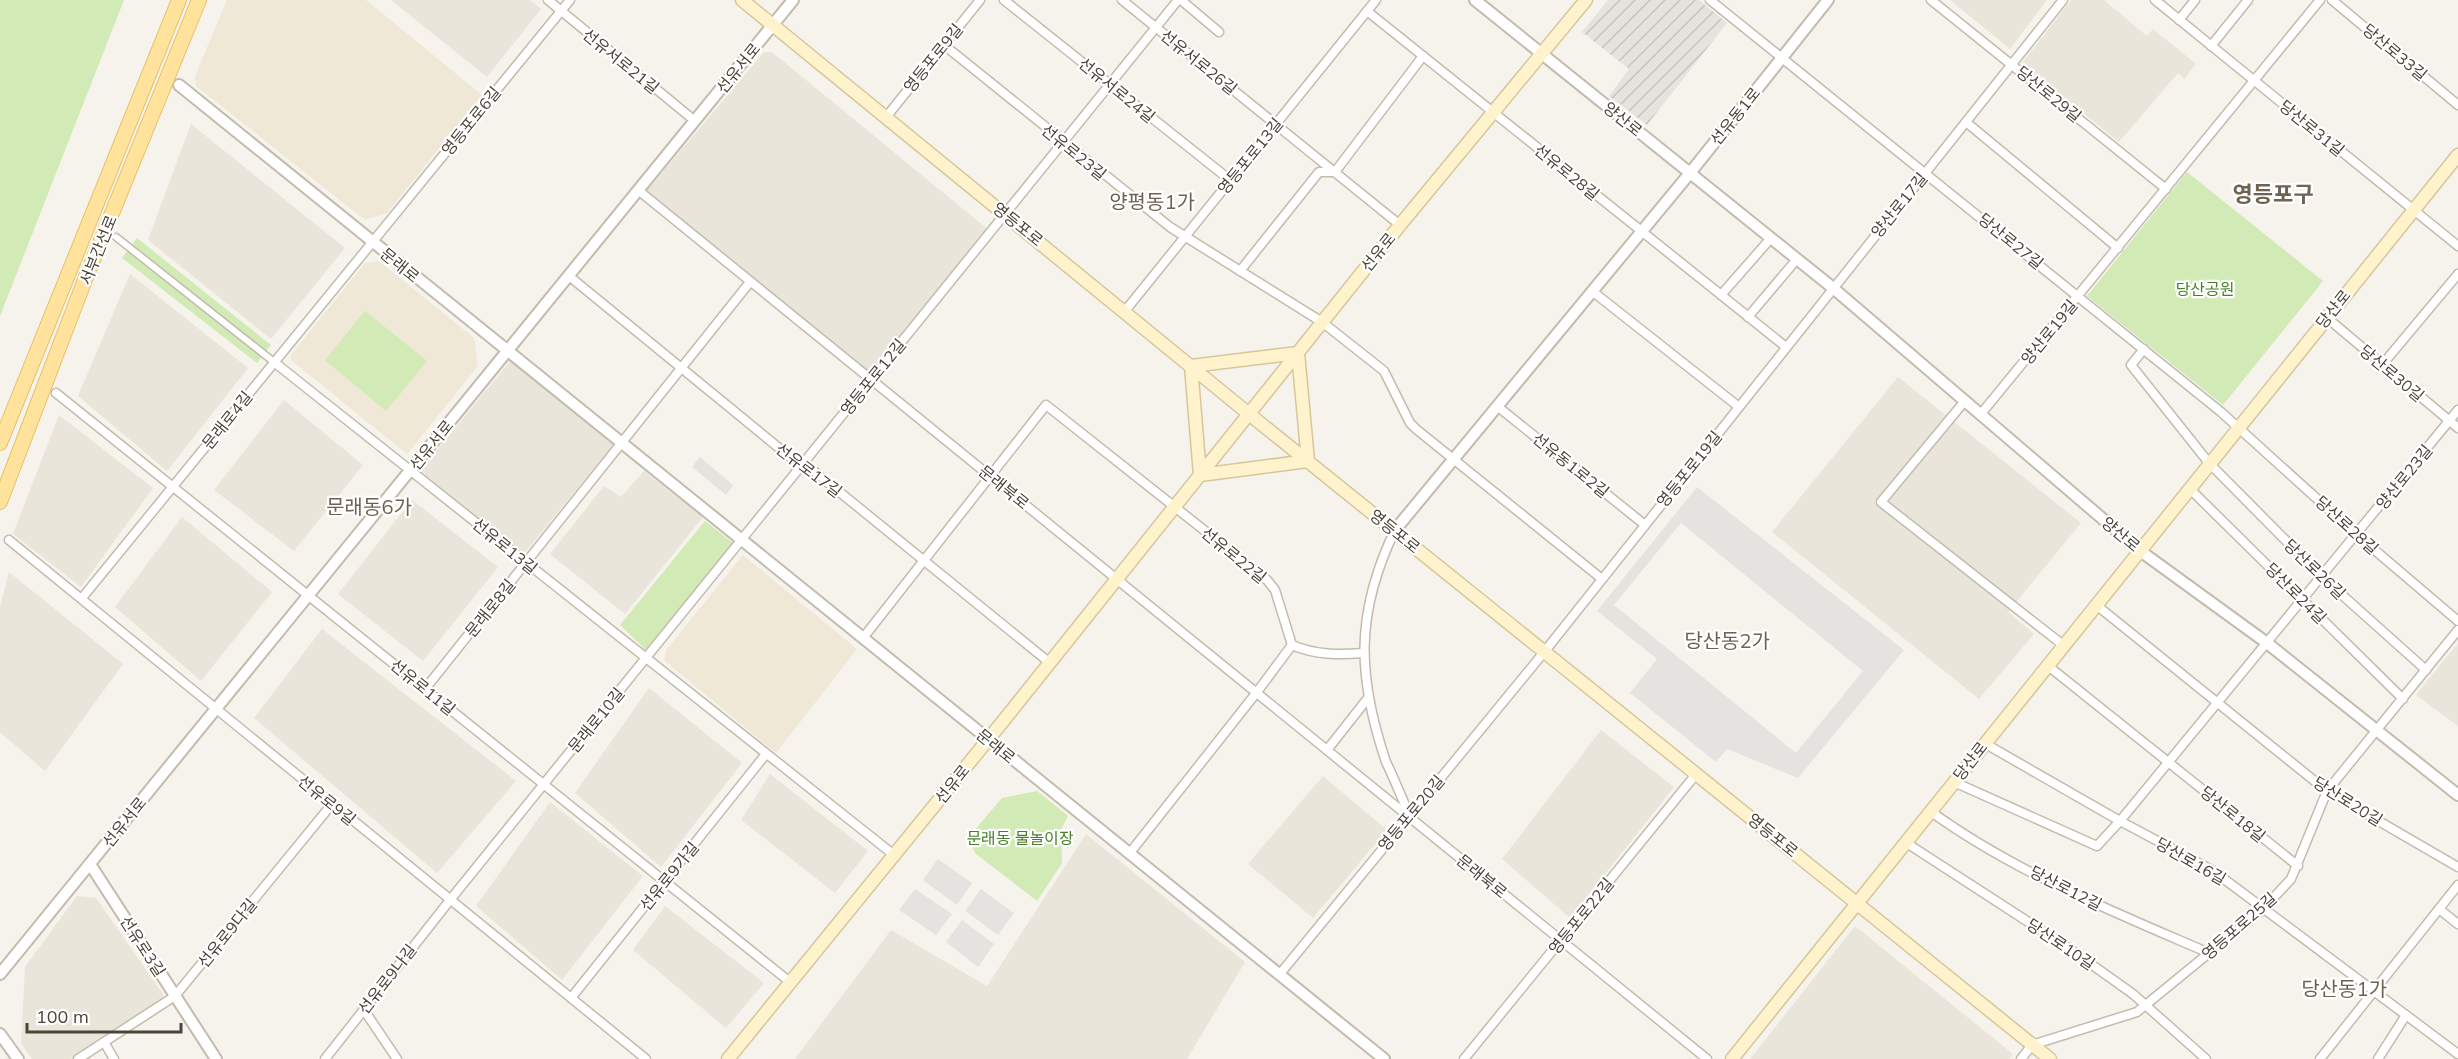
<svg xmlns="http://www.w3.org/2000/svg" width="2458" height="1059" font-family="Mulish,'Noto Sans KR',sans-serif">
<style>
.residential{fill:#eae5da}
.industrial{fill:url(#industrial-furrows)}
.education{fill:#efe8d6}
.green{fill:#d2eab5}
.parking{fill:#e5e3e0;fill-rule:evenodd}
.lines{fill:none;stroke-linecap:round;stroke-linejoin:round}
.pedestrian-casing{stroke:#c2bbae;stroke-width:9}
.minor-casing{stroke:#c2bbae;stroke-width:11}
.tertiary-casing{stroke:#c2bbae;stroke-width:14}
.secondary-casing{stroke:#d6c79b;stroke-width:15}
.primary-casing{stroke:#e6c16a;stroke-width:16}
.pedestrian{stroke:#fff;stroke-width:6}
.minor{stroke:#fff;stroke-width:8}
.tertiary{stroke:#fff;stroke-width:10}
.secondary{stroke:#fff3cd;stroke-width:12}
.primary{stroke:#ffe39c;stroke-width:14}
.labels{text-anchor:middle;stroke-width:4.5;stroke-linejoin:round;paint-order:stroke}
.street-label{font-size:16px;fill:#4b4439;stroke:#fff}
.park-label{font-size:16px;fill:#4a7f2a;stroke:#fff}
.quarter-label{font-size:20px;fill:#6e6250;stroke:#fff}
.district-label{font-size:22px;font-weight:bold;fill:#6e6250;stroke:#fff}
</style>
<defs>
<pattern id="industrial-furrows" width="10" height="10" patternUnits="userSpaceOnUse" patternTransform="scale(1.5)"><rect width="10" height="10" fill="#e6e2dd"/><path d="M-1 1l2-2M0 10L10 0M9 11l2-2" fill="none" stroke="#c7c3be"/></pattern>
</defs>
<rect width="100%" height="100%" fill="#f6f3ec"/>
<!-- residential -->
<g class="residential">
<path d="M391 0H530L541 9 487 77Z"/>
<path d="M1950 0H2047L2010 49Z"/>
<path d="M2071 0H2104L2147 36 2153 29 2196 64 2184 79 2178 73 2119 142 2022 63Z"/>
<path d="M764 52H772L991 232 868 378 644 194Z"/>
<path d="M191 124 345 248 271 339 148 240Z"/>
<path d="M130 274 248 368 167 471 78 396Z"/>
<path d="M510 361 613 445 523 555 420 471Z"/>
<path d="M1898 377 2081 523 2008 612 2034 634 1979 699 1772 532Z"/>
<path d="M284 400 363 465 294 551 214 490Z"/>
<path d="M59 415 153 488 81 587 13 534Z"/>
<path d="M644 471 703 517 625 614 550 554 604 486 621 497Z"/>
<path d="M412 500 498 567 423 661 338 594Z"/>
<path d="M182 517 272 592 201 681 115 607Z"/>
<path d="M9 572 123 664 45 771 0 732V607Z"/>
<path d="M322 629 516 781 437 873 254 718Z"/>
<path d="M2458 643V726L2416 695Z"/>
<path d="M649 688 742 763 661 867 575 793Z"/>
<path d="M1601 730 1674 787 1570 918 1502 859Z"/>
<path d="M770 774 868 851 835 893 741 820Z"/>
<path d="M1323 776 1387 830 1313 918 1248 864Z"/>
<path d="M550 802 643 876 562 980 476 906Z"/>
<path d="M1086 834 1245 962 1187 1059H795L891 930 987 986Z"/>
<path d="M77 896 96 898 163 994V1000L71 1059H32L21 1043 25 967Z"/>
<path d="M665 906 764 983 726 1028 633 950Z"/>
<path d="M1855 926 2013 1054 2009 1059H1750Z"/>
</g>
<!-- industrial -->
<path class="industrial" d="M1608 0H1699L1727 23 1647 125 1609 96 1629 69 1582 32Z"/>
<!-- education -->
<g class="education">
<path d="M227 0H366L482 95 387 213 365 220 196 86 195 76Z"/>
<path d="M379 261 474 338 478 366 407 454 291 360V355L365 263Z"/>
<path d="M743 555 857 649 776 753 665 661 666 650Z"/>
</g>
<!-- green -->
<g class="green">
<path d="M0 0H124L0 316Z"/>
<path d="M2187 172 2323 281 2223 405 2087 296Z"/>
<path d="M137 238 271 345 257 363 122 258Z"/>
<path d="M365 311 427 361 386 411 325 360Z"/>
<path d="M705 521 733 543 646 650 620 625Z"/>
<path d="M1037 791 1068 816 1061 830 1062 863 1037 901 976 854 967 839 1002 798Z"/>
</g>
<!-- parking -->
<g class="parking">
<path d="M700 457 733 485 726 495 692 467Z"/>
<path d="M1697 487 1904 650 1798 778 1727 749 1716 762 1630 693 1657 659 1597 611ZM1681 523 1863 671 1796 753 1614 605Z"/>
<path d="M938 859 972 883 957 905 923 880Z"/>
<path d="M915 889 952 914 936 935 899 910Z"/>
<path d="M981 889 1014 913 998 935 965 911Z"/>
<path d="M962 920 994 944 978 967 946 942Z"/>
</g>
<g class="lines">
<defs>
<path id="pedestrian" d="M116 237 274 362"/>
<g id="minor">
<path d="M548 0 695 121"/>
<path d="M1004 0 1230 180"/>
<path d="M1122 0 1400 225"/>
<path d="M1181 0 1219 32"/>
<path d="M1710 0 2221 412 2357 535 2458 621"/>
<path d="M1931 0 2166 189"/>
<path d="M2155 0 2458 246"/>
<path d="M2332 0 2458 105"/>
<path d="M1367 11 1786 347"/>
<path d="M2179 20 2195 0"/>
<path d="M944 45 1170 227 1322 322 1384 371 1410 423 1416 429 1602 579"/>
<path d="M2211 46 2248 0"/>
<path d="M887 116 980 0"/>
<path d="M1966 122 2118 248"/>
<path d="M638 190 1707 1059"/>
<path d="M1240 271 1319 172H1335L1341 164 1423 56"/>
<path d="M569 276 801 466 810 468 1050 663"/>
<path d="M1592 291 1739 407"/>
<path d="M1721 295 1771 238"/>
<path d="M1125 311 1376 0"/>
<path d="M1748 317 1797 259"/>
<path d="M2326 317 2458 428"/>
<path d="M2144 349 2131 365 2209 463 2322 577 2426 670"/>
<path d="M274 362 894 855"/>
<path d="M2382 365 2458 274"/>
<path d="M56 393 790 982"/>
<path d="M1964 402 1881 502 2063 645"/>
<path d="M1497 406 1645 525"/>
<path d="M1980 415 2320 0"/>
<path d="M2189 488 2403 699"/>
<path d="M1395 530C1355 613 1357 676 1386 762 1390 770 1409 813 1409 816"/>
<path d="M9 540 646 1059"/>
<path d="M82 598 570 0"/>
<path d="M2095 604 2327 791 2458 867"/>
<path d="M863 638 1046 405 1267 580 1275 590 1292 645"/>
<path d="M1292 645C1315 655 1339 655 1363 653"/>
<path d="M2047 665 2298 866"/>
<path d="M425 689 750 282"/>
<path d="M1984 743 2120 821 2212 870 2458 1054"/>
<path d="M1327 750 1368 698"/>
<path d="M1954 782 2097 846 2120 821 2458 410"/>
<path d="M1930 811C2014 872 2114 912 2209 953"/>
<path d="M1905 842 2067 947 2133 994 2206 1059"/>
<path d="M1129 854 1257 692 1292 645"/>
<path d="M2439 909 2458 924"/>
<path d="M1279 975 1545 651 2063 0"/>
<path d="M571 998 766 754"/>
<path d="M364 1010 397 1059"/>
<path d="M104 1042 114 1059"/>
<path d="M78 1059 175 996 332 804"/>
<path d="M325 1059 450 900 1178 0"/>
<path d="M1464 1059 1697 773"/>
<path d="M2021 1059 2032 1045 2137 1012 2264 908 2291 879 2327 791 2458 630"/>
<path d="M2320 1059 2458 885"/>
<path d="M2378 1059 2406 1015"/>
</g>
<g id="tertiary">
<path d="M1475 0 1833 288 2139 550 2267 643 2458 795"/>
<path d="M179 85 1384 1059"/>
<path d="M1395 530 1690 173 1828 0"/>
<path d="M90 864 216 1059"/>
<path d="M0 974 793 0"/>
<path d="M0 1034 18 1059"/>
</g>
<g id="secondary">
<path d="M742 0 1249 414 2050 1059"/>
<path d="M1298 353 1308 461 1200 475 1191 366Z"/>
<path d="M728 1059 1004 720 1400 225 1586 0"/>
<path d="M1732 1059 2458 155"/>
</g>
<g id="primary">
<path d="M0 443 179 0"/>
<path d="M0 502 86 277 199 0"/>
</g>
</defs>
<!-- pedestrian casing -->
<use href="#pedestrian" class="pedestrian-casing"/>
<!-- minor casing -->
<use href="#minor" class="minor-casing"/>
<!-- tertiary casing -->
<use href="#tertiary" class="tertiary-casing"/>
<!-- secondary casing -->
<use href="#secondary" class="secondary-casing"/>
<!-- primary casing -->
<use href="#primary" class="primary-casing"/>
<!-- pedestrian -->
<use href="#pedestrian" class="pedestrian"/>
<!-- minor -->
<use href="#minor" class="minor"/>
<!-- tertiary -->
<use href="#tertiary" class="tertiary"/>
<!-- secondary -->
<use href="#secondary" class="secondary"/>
<!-- primary -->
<use href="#primary" class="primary"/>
</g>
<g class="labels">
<!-- street labels -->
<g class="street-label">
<text transform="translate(2395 52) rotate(40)" y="6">당산로33길</text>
<text transform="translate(933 58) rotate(-51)" y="6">영등포로9길</text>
<text transform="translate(621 61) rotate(39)" y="6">선유서로21길</text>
<text transform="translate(1199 62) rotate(39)" y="6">선유서로26길</text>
<text transform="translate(738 68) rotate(-51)" y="6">선유서로</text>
<text transform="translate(1117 90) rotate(39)" y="6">선유서로24길</text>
<text transform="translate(2049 94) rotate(39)" y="6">당산로29길</text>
<text transform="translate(1735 116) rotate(-51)" y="6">선유동1로</text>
<text transform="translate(1623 119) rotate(39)" y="6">양산로</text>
<text transform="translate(471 121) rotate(-51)" y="6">영등포로6길</text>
<text transform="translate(2312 128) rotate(39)" y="6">당산로31길</text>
<text transform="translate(1074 152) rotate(39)" y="6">선유로23길</text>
<text transform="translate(1250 156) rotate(-51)" y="6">영등포로13길</text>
<text transform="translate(1567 172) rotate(39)" y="6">선유로28길</text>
<text transform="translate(1899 205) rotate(-51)" y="6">양산로17길</text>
<text transform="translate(1018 224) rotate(39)" y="6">영등포로</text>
<text transform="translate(2011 241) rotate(39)" y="6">당산로27길</text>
<text transform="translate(98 250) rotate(-68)" y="6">서부간선로</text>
<text transform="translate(1378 252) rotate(-51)" y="6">선유로</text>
<text transform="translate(400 265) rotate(39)" y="6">문래로</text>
<text transform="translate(2333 309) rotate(-51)" y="6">당산로</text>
<text transform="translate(2049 332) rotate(-51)" y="6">양산로19길</text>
<text transform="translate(2392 373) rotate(40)" y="6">당산로30길</text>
<text transform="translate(873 377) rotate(-51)" y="6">영등포로12길</text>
<text transform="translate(227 420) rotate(-51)" y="6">문래로4길</text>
<text transform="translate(431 445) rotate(-51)" y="6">선유서로</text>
<text transform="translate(1571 465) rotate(39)" y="6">선유동1로2길</text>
<text transform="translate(1689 469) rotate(-51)" y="6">영등포로19길</text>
<text transform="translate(809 470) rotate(37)" y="6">선유로17길</text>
<text transform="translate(2404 477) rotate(-51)" y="6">양산로23길</text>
<text transform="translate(1004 487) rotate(39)" y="6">문래북로</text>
<text transform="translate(2347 525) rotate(42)" y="6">당산로28길</text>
<text transform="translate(1395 531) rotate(39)" y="6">영등포로</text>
<text transform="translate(2121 534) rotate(40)" y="6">양산로</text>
<text transform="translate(505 546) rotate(39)" y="6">선유로13길</text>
<text transform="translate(1234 555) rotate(39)" y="6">선유로22길</text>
<text transform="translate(2315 569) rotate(44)" y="6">당산로26길</text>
<text transform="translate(2296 593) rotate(45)" y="6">당산로24길</text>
<text transform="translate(490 608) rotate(-51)" y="6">문래로8길</text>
<text transform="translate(423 687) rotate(39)" y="6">선유로11길</text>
<text transform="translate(596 720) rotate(-51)" y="6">문래로10길</text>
<text transform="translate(996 746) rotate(39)" y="6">문래로</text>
<text transform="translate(1970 761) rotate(-52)" y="6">당산로</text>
<text transform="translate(952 784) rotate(-51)" y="6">선유로</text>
<text transform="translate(327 800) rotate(39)" y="6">선유로9길</text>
<text transform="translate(2348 801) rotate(32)" y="6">당산로20길</text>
<text transform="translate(1411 813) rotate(-50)" y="6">영등포로20길</text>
<text transform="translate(2233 814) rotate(39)" y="6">당산로18길</text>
<text transform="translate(124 822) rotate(-51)" y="6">선유서로</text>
<text transform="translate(1773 835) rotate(39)" y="6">영등포로</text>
<text transform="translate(2191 861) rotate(30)" y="6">당산로16길</text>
<text transform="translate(669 876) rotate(-51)" y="6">선유로9가길</text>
<text transform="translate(1482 876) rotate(39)" y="6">문래북로</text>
<text transform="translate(2066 888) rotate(27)" y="6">당산로12길</text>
<text transform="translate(1581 916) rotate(-51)" y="6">영등포로22길</text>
<text transform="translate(2239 926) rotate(-41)" y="6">영등포로25길</text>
<text transform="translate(227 933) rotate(-51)" y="6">선유로9다길</text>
<text transform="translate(2061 944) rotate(34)" y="6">당산로10길</text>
<text transform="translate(143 946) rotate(57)" y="6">선유로3길</text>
<text transform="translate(387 979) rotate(-52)" y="6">선유로9나길</text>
</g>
<!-- park labels -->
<g class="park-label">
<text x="2205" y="295">당산공원</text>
<text x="1020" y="844">문래동 물놀이장</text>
</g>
<!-- quarter labels -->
<g class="quarter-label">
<text x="1152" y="209">양평동1가</text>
<text x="369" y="514">문래동6가</text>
<text x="1727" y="648">당산동2가</text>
<text x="2344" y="996">당산동1가</text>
</g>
<!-- district labels -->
<g class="district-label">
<text x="2273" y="202">영등포구</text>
</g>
</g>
<!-- scale -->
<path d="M27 1023v9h154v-9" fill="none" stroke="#4b4439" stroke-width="3"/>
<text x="36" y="1023" font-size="18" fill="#4b4439" stroke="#ffffff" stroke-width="4.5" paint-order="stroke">100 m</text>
</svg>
